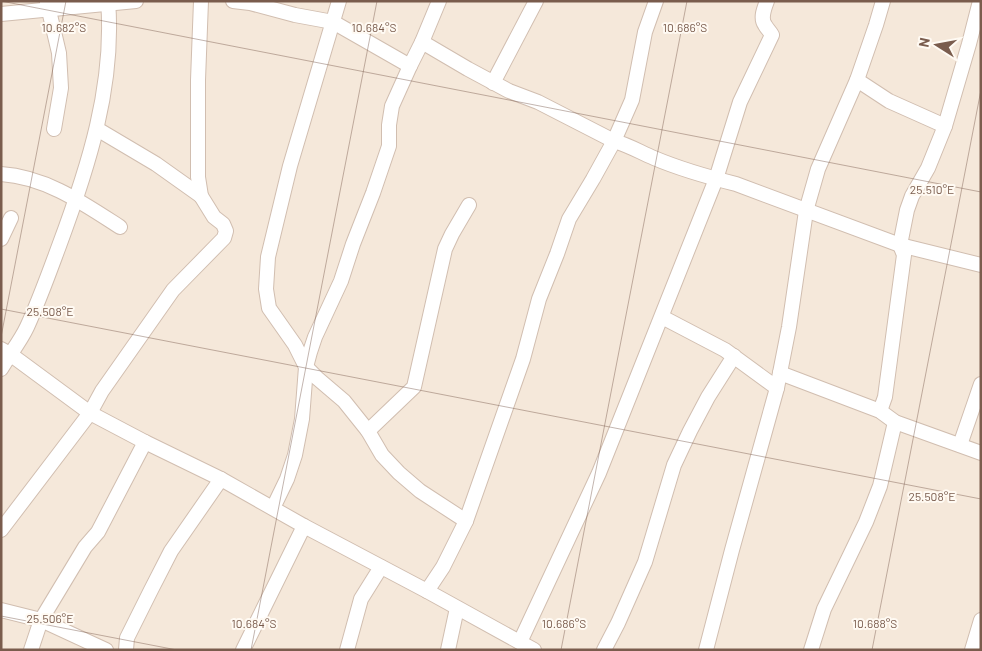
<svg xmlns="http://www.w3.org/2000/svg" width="982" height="651" font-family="Barlow,sans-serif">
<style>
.residential{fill:#f5e8da}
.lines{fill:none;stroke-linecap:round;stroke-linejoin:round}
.minor-casing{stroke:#d1beb0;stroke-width:16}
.minor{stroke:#fff;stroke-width:14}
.ticks{fill:none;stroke:#7a5c4d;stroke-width:1;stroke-opacity:0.45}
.ticks-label{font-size:12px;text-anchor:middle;fill:#7a5c4d;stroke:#fffaf3;stroke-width:4;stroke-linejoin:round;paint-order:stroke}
</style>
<rect width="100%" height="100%" fill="#fdf6ec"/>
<!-- residential -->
<rect class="residential" x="1" y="1" width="980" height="649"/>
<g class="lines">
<defs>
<g id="minor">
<path d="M233 1 250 3 295 15 333 22 410 66"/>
<path d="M339 1 290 166 268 257 266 289 269 308 295 345 306 367 317 378 344 401 368 431 382 455 399 473 420 491 466 521"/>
<path d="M47 2 59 53 61 88 54 129"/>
<path d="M1 14 136 1"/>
<path d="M422 42 468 69 509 91 538 102 614 141C628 145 640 152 654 158 680 169 708 177 736 184L900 245 981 265"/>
<path d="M857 80 889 101 945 126"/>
<path d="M493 83 536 1"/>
<path d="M97 129 156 164 201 196"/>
<path d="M1 174C46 177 83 203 120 227"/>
<path d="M1 239 11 218"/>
<path d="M662 317 725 350 777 388"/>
<path d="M1 349 10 354 90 413 145 442 221 479 304 526 427 591 534 650"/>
<path d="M1 369C9 355 20 342 27 327 39 301 49 273 59 246 88 168 115 85 108 1"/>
<path d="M780 373 880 411 895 422 981 453"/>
<path d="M880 411 885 397 904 255 900 245 907 210 912 196 928 168 945 126 969 44 980 1"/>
<path d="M368 431 414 387 445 249 452 234 469 205"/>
<path d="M960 445 981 384"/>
<path d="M273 508 287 479 295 455 302 419 306 367 310 352 315 337 341 281 353 244 373 193 389 146V125L392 106 410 66 422 42 439 1"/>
<path d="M1 530 90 413 102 391 173 290 224 238 226 231 223 224 214 217 201 196 198 177V80L201 1"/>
<path d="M427 591 443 567 466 521 523 359 539 299 557 254 569 219 593 179 614 141 632 100 645 32 656 1"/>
<path d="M1 610 41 620 106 650"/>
<path d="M520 642 599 473 716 179 740 102 772 35C770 31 767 29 765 25 760 18 764 9 767 1"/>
<path d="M31 650 41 620 85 547 98 532 145 442"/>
<path d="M126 650 127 638 151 590 171 551 221 479"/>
<path d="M243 650 304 526"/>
<path d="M347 650 361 599 381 567"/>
<path d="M448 650 457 608"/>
<path d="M604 650 618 623 645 562 674 465 690 431 708 397 734 356"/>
<path d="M706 650 732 550 777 388 789 327 806 211 818 169 857 80 876 25 883 1"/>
<path d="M811 650 824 609 866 522 880 486 895 422"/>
<path d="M972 650 981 620"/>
</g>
</defs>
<!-- minor casing -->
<use href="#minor" class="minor-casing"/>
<!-- minor -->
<use href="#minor" class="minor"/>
</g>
<!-- ticks -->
<path class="ticks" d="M1 1 981 192M1 309 981 499M1 337 66 1M1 616 177 650M251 650 377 1M561 650 687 1M872 650 981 90"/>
<g class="ticks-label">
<text x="64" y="32">10.682°S</text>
<text x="374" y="32">10.684°S</text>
<text x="685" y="32">10.686°S</text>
<text x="932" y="194">25.510°E</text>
<text x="50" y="316">25.508°E</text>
<text x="932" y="501">25.508°E</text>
<text x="50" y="623">25.506°E</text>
<text x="254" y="628">10.684°S</text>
<text x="564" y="628">10.686°S</text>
<text x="875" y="628">10.688°S</text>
</g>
<!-- border -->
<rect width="982" height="651" fill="none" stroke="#7a5c4d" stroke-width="5"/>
<!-- north arrow -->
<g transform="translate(937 45) rotate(281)" stroke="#fffaf3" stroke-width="4" paint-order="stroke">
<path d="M0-4L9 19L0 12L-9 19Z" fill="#7a5c4d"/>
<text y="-8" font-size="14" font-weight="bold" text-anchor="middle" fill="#7a5c4d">N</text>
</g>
</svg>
